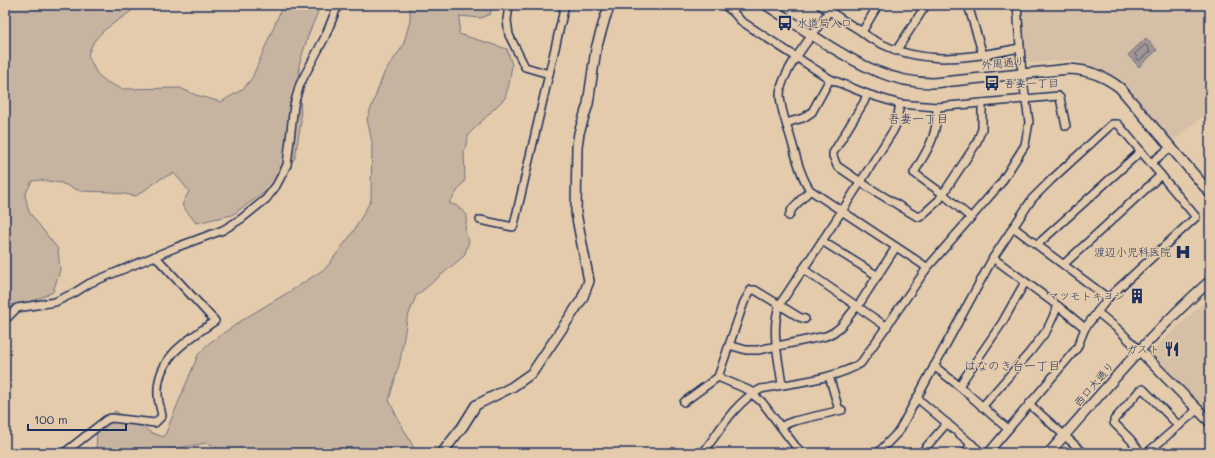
<svg xmlns="http://www.w3.org/2000/svg" width="1215" height="458" font-family="Mali,'Klee One',sans-serif">
<style>
.built{fill:#d5bfa6}
.green{fill:#c7b4a0;stroke:#71727f}
.water{fill:#a09592;stroke:#6b6c7d}
.lines{fill:none;stroke-linecap:round;stroke-linejoin:round}
.shore{stroke:#505873;stroke-width:1}
.minor-casing{stroke:#1b2f5e;stroke-width:10}
.tertiary-casing{stroke:#1b2f5e;stroke-width:12}
.minor{stroke:#e4cbac;stroke-width:7}
.tertiary{stroke:#e4cbac;stroke-width:9}
.labels{text-anchor:middle;stroke-width:3;stroke-linejoin:round;paint-order:stroke}
.poi-label{font-size:11px;fill:#1b2f5e;stroke:#e4cbac;text-anchor:end}
.street-label{font-size:11px;fill:#1b2f5e;stroke:#e4cbac}
.neighbourhood-label{font-size:12px;fill:#1b2f5e;stroke:#e4cbac}
</style>
<rect width="100%" height="100%" fill="#e4cbac"/>
<filter id="ink" filterUnits="userSpaceOnUse"><feTurbulence type="fractalNoise" baseFrequency=".025" numOctaves="2"/><feDisplacementMap in="SourceGraphic" scale="8" xChannelSelector="R" yChannelSelector="G"/><feConvolveMatrix kernelMatrix="1 2 1 2 8 2 1 2 1" color-interpolation-filters="sRGB"/></filter>
<g filter="url(#ink)">
<!-- built -->
<g class="built">
<path d="M1019 5H1210V110L1172 142 1124 83 1104 71 1073 60 1032 63 1024 58Z"/>
<path d="M1210 297V414L1152 354V351Z"/>
</g>
<!-- green -->
<g class="green">
<path d="M5 5H138C125 18 106 25 95 40 92 44 90 50 88 55L97 74 107 82 122 89 180 88 196 95 221 102 243 89 252 78 283 5H321L309 33 299 65 301 122 295 158 265 192 232 215 196 223 182 205 189 191 174 173 162 178 136 196 111 192 80 191 61 183 41 180 32 181 25 195 29 212 58 249 60 270 53 292 33 301 10 305 5 309Z"/>
<path d="M410 5H493L490 14 481 18 460 16 459 34 507 49 512 65 509 84 505 98 469 134 464 152 465 180 449 203 457 206 467 215 465 231 469 241 464 256 416 296 407 319 400 361 389 400 397 417 414 448V453H219L216 446 206 443 151 453H96L97 429 115 411 152 433 164 437 198 355 209 343 247 317 294 289 326 268 353 232 371 200 372 142 367 119 384 73 403 46 410 21Z"/>
</g>
<!-- water -->
<path class="water" d="M1146 38 1157 50 1139 67 1128 55Z"/>
<g class="lines">
<!-- shore -->
<path class="shore" d="M1145 45 1147 46 1150 51 1140 60H1138L1135 54Z"/>
<defs>
<g id="minor">
<path d="M509 5 507 20 509 35 525 67 549 74"/>
<path d="M724 5 733 12 741 21 830 79 867 94 900 104 937 107 1058 96 1060 98 1066 126"/>
<path d="M820 5C834 14 847 23 861 31 865 34 869 38 874 40 922 67 969 58 1020 48"/>
<path d="M833 5C820 27 781 70 780 94 780 109 787 125 791 139 796 156 800 175 810 190L922 264 927 268"/>
<path d="M968 5 983 55"/>
<path d="M862 32 878 5"/>
<path d="M896 51 926 5"/>
<path d="M867 94 864 102 833 153V156L837 166 868 187 916 216 920 217 939 200 976 144 982 129V104"/>
<path d="M937 107C937 138 929 147 914 173L943 194 970 217"/>
<path d="M786 123 803 118 812 112 830 79"/>
<path d="M1151 163 1171 147"/>
<path d="M789 216 792 209 810 190"/>
<path d="M480 220 513 227 514 225 565 5"/>
<path d="M1013 227 1108 298"/>
<path d="M822 241 878 276"/>
<path d="M1038 244 1140 152"/>
<path d="M993 258 1058 306 1085 328"/>
<path d="M1064 264 1161 175"/>
<path d="M803 269 887 327"/>
<path d="M1097 312 1119 330 1139 350"/>
<path d="M5 320 17 308 55 302 74 293 90 283 177 247 223 230 241 219 266 199 276 186 287 165 294 105 300 84 325 37 338 5"/>
<path d="M729 345 746 350H758L826 336C841 330 844 322 853 311 856 308 858 306 860 303L896 247"/>
<path d="M934 366 959 386 1008 429"/>
<path d="M829 376 839 410"/>
<path d="M718 377 753 392 752 394 762 402 796 447 803 453"/>
<path d="M782 385C779 360 770 328 780 304L842 211 893 131 896 125 900 104"/>
<path d="M959 386 1002 323 1025 282"/>
<path d="M917 398 982 453"/>
<path d="M684 402 718 377 744 302 751 290H755L799 317 805 319"/>
<path d="M1029 404 1084 453"/>
<path d="M982 407 1030 352 1047 330 1058 306"/>
<path d="M781 427 786 424 794 421 842 410"/>
<path d="M64 453 106 420 111 418 155 423 162 416C161 409 158 402 158 395 156 357 188 340 215 321L155 256"/>
<path d="M703 453C720 430 735 402 761 389 790 383 837 379 861 363L927 268 1001 183 1025 145 1029 122 1022 74 1017 5"/>
<path d="M878 453 899 431 993 258 1032 199 1051 180 1112 124H1118L1196 217 1108 298 1085 328 1077 348 988 453"/>
<path d="M921 453 947 423"/>
<path d="M964 453 972 444"/>
<path d="M1141 453 1131 440 1114 423V420L1139 391 1143 389 1145 391 1179 426"/>
<path d="M1147 453 1198 409"/>
</g>
<g id="tertiary">
<path d="M766 5C785 17 804 30 823 42 858 64 891 83 933 83L1069 69C1089 70 1105 76 1120 88L1210 193"/>
<path d="M1139 350 1210 422"/>
<path d="M442 453 463 426 476 405 512 387 532 373 582 299 589 281 576 213 577 146 579 133 588 104 596 49 605 18 610 5"/>
<path d="M1049 453C1101 394 1151 333 1210 281"/>
</g>
</defs>
<!-- minor casing -->
<use href="#minor" class="minor-casing"/>
<!-- tertiary casing -->
<use href="#tertiary" class="tertiary-casing"/>
<!-- minor -->
<use href="#minor" class="minor"/>
<!-- tertiary -->
<use href="#tertiary" class="tertiary"/>
</g>
</g>
<!-- icons -->
<defs>
<symbol id="bus-bare" viewBox="-9 -9 18 18"><path d="M-5-6H5V4H4V6H2V4H-2V6H-4V4H-5ZM-3.5-4V0h7V-4ZM-3.5 1.2v1.5H-2V1.2ZM2 1.2v1.5H3.5V1.2Z" fill="#1b2f5e" stroke="#e4cbac" stroke-width="2.5" paint-order="stroke"/></symbol>
<symbol id="hospital-bare" viewBox="-9 -9 18 18"><path d="M-5-5h3v3.5h4V-5h3V5h-3V1.5h-4V5h-3Z" fill="#1b2f5e" stroke="#e4cbac" stroke-width="2.5" paint-order="stroke"/></symbol>
<symbol id="building-bare" viewBox="-9 -9 18 18"><path d="M-4-6H4V6H1V3H-1V6H-4ZM-2.5-4.3h1.7v1.8h-1.7ZM.8-4.3h1.7v1.8H.8ZM-2.5-1h1.7V.8h-1.7ZM.8-1h1.7V.8H.8Z" fill="#1b2f5e" stroke="#e4cbac" stroke-width="2.5" paint-order="stroke"/></symbol>
<symbol id="restaurant-bare" viewBox="-9 -9 18 18"><path d="M-5-6h1v4h1v-4h1v4h1v-4h1v5L-1.5 .5V6h-2V.5L-5-1ZM5-6V6H3V1.5H1.5Q1.5-4 5-6Z" fill="#1b2f5e" stroke="#e4cbac" stroke-width="2.5" paint-order="stroke"/></symbol>
</defs>
<g fill-rule="evenodd">
<use href="#bus-bare" x="774" y="12" width="22" height="22"/>
<use href="#bus-bare" x="981" y="72" width="22" height="22"/>
<use href="#hospital-bare" x="1172" y="241" width="22" height="22"/>
<use href="#building-bare" x="1126" y="285" width="22" height="22"/>
<use href="#restaurant-bare" x="1161" y="338" width="22" height="22"/>
</g>
<g class="labels">
<!-- poi labels -->
<g class="poi-label">
<text x="797" y="27" text-anchor="start">水道局入口</text>
<text x="1004" y="87" text-anchor="start">吾妻一丁目</text>
<text x="1171" y="256">渡辺小児科医院</text>
<text x="1125" y="300">マツモトキヨシ</text>
<text x="1160" y="353">ガスト</text>
</g>
<!-- street labels -->
<g class="street-label">
<text transform="translate(1003 63) rotate(-6)" y="4">外周通り</text>
<text transform="translate(1094 384) rotate(-49)" y="4">西口大通り</text>
</g>
<!-- neighbourhood labels -->
<g class="neighbourhood-label">
<text x="918" y="123">吾妻一丁目</text>
<text x="1012" y="370">はなのき台一丁目</text>
</g>
</g>
<!-- margin -->
<rect width="1215" height="458" fill="none" stroke="#e4cbac" stroke-width="20"/>
<rect x="10" y="10" width="1195" height="438" fill="none" stroke="#1b2f5e" stroke-width="1.5" filter="url(#ink)"/>
<!-- scale -->
<path d="M28 424v6h98v-6" fill="none" stroke="#1b2f5e" stroke-width="2"/>
<text x="34" y="424" font-size="12" fill="#1b2f5e" stroke="#e4cbac" stroke-width="3" paint-order="stroke">100 m</text>
</svg>
